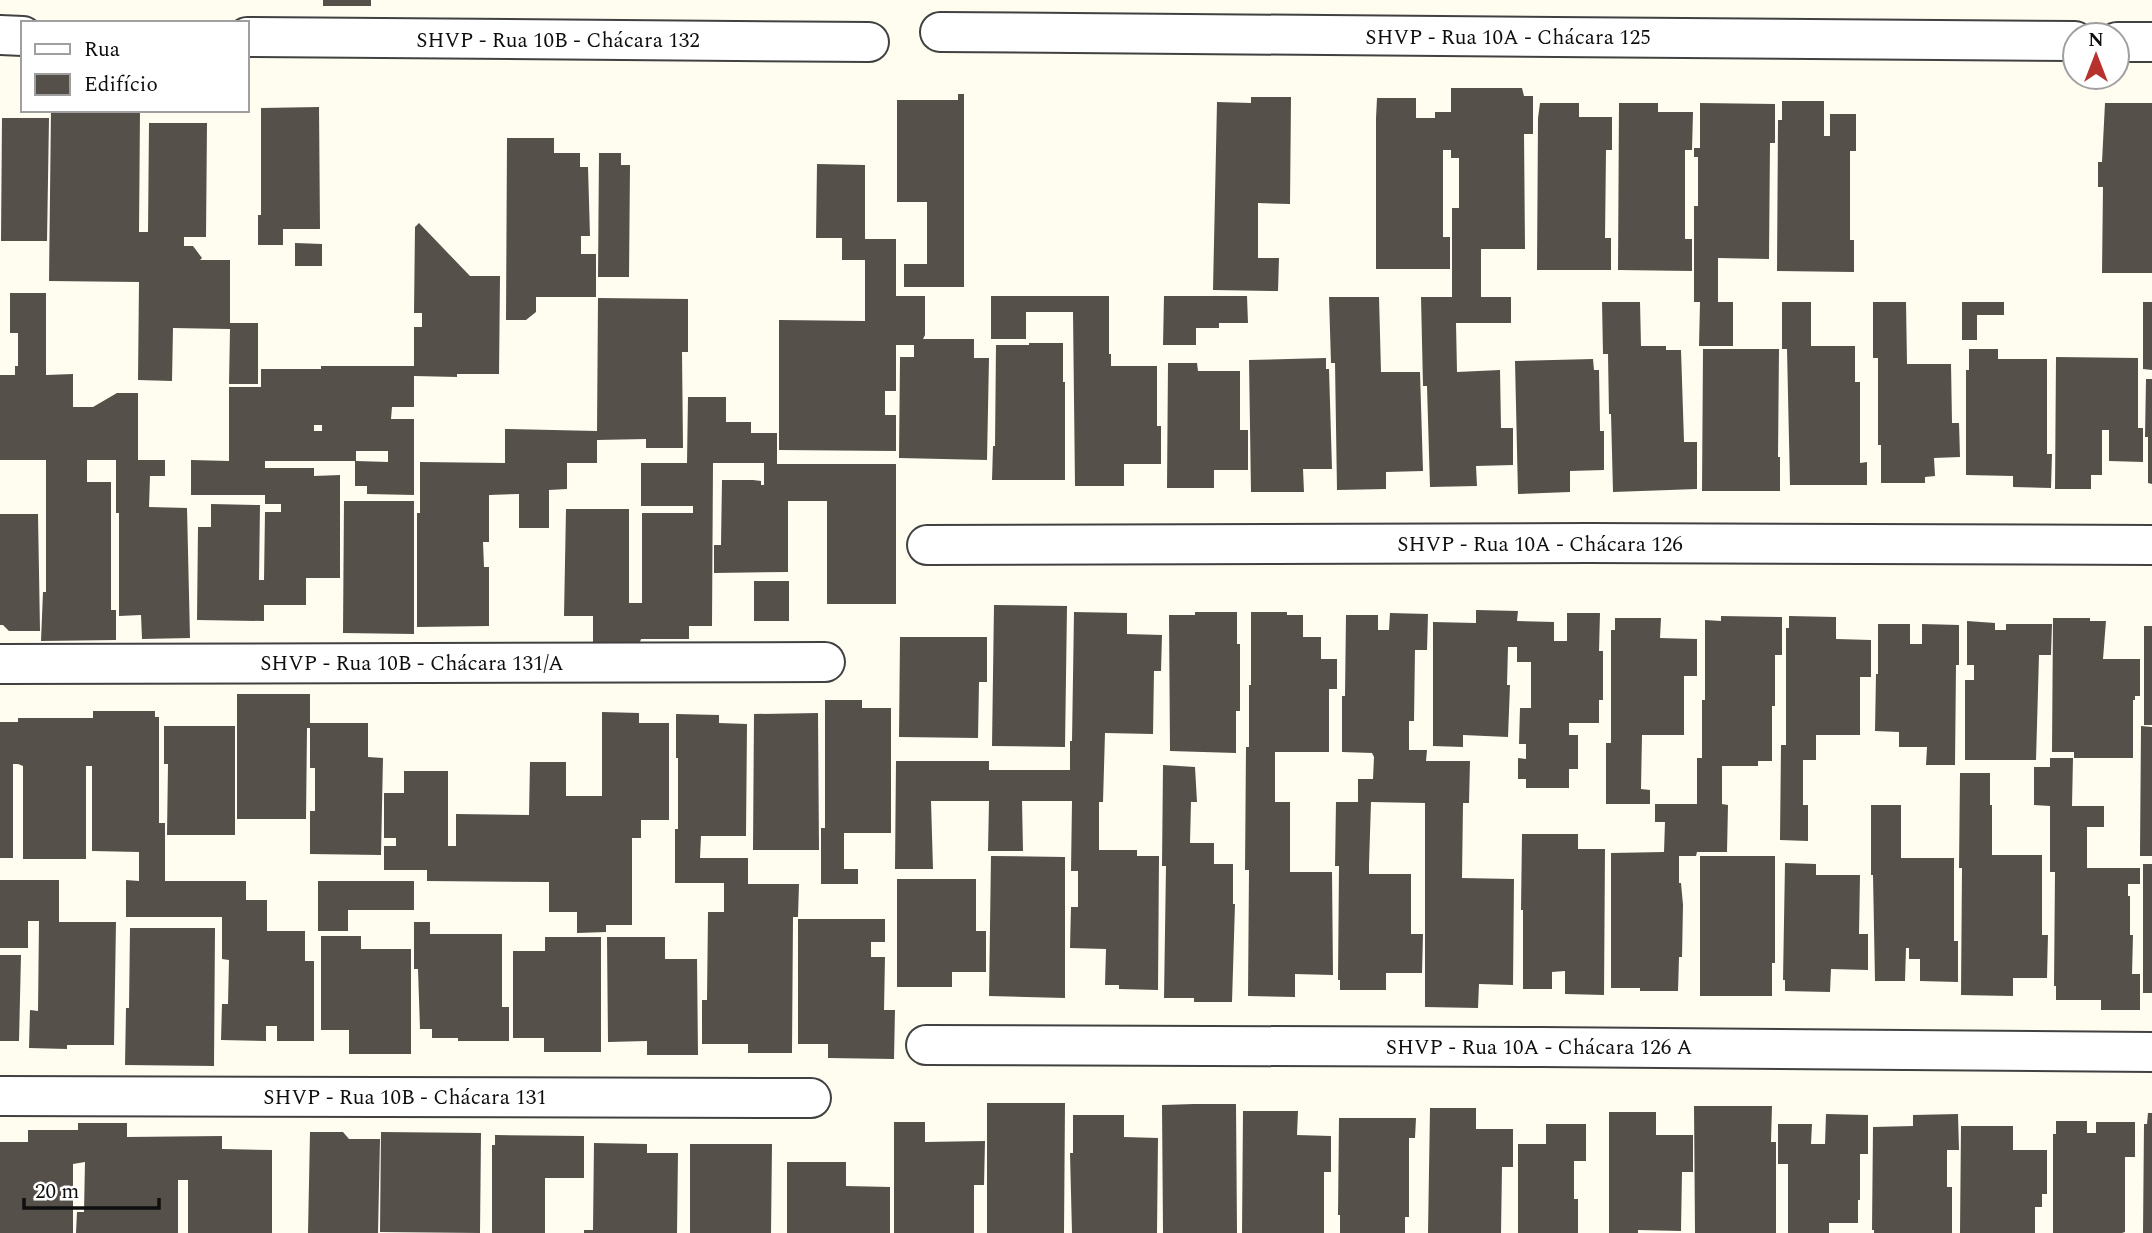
<svg xmlns="http://www.w3.org/2000/svg" width="2152" height="1233" font-family="Spectral,serif">
<style>
.building{fill:#56504b;fill-rule:evenodd}
.lines{fill:none;stroke-linecap:round;stroke-linejoin:round}
.minor-casing{stroke:#414141;stroke-width:42}
.minor{stroke:#fff;stroke-width:38}
.labels{text-anchor:middle;stroke-width:7;stroke-linejoin:round;paint-order:stroke}
.street-label{font-size:21px;fill:#0e0e0e;stroke:#fff}
</style>
<rect width="100%" height="100%" fill="#fefdf0"/>
<!-- building -->
<g class="building">
<rect x="323" y="0" width="48" height="6"/>
<path d="M1451 88H1522L1524 96H1533V134H1524L1525 249H1481V297H1511V323H1456L1457 372 1500 370 1501 428H1513V465L1476 466 1477 486 1430 487 1427 386H1423L1421 297H1452V208H1459V158H1451V150H1443V237H1450V269H1376V118L1377 98H1416V118H1435V112H1451Z"/>
<path d="M958 94H964V287H904V264H927V202H897V100H958Z"/>
<path d="M1251 97H1291L1290 204 1258 203V258H1279L1278 291 1213 290 1217 102 1251 103Z"/>
<path d="M1782 101H1824V136H1830V114H1856V151H1850V240H1854V272L1777 271 1778 120H1782Z"/>
<path d="M1540 103H1579V117H1612V150H1606L1605 238H1611V270H1537L1538 118Z"/>
<path d="M1619 103H1658V112H1693L1692 150H1685V239H1692V271L1618 270Z"/>
<path d="M1700 103 1775 104V143H1770L1769 259 1718 258V302H1733V346H1699L1700 302H1694V206H1698V157H1694V148H1700Z"/>
<path d="M2105 103H2152V273H2102L2103 187H2098V162H2102Z"/>
<path d="M319 107 320 229H283V245H258V215H261V108Z"/>
<path d="M51 110 140 111 139 232H148L149 123H207L206 237H184V246H193L202 258 200 260H230V323H258V384H229L230 329 173 328 172 381 138 380 139 282 49 281Z"/>
<path d="M2 118H49L47 241H1Z"/>
<path d="M507 138H554V153H580V167H588L590 236H581V254H596V297H536V312L526 320H506Z"/>
<path d="M599 153H621V165H630L629 277H598Z"/>
<path d="M817 164 865 165V239H896V296H925V335L923 339H974V358H989L987 460 899 458 900 357H914V345H896V391H885V415H896V451L779 450V320L865 321V260H842V238H816Z"/>
<path d="M419 223 470 276H500L499 374H457V377L414 376V407H392L391 419H414V495L367 494V486H355V461H265V468H314V476L340 475V578H306V605H264V621L197 620 198 527H211V504L260 505 259 580H264L265 512H281V504H265V495H191V460L229 461V387H261V369H321V366H414V327H422V313H414L415 227ZM314 425H322V431H314ZM356 451H388V462L356 461Z"/>
<path d="M295 243 322 244V266H295Z"/>
<path d="M10 293H46V375L73 374V407H93L117 393H138V460H165V476H150L149 507 187 508 190 638 142 639 141 615 119 616V513H116V460H87V482H111V610H116V640L41 641 43 592H46V460H0V375H15V366H18V333H10Z"/>
<path d="M991 296H1109V354H1111V366H1157V426H1161V464H1124V486H1075L1073 312H1026V339H991Z"/>
<path d="M1164 296H1247L1248 323H1219V328H1196V345H1163Z"/>
<path d="M1329 297H1379L1381 372H1420L1423 471 1386 472V489L1337 490 1335 363H1331Z"/>
<path d="M598 298 688 299V352H682L683 448H646V439L597 440V463H567V489L549 490V528H519V494L489 495V542H483L484 567H489V626L417 627V513H420V462L505 463V429L597 431Z"/>
<path d="M1602 302H1640L1641 346H1666V350H1681L1684 442H1697V489L1613 492 1611 414H1609L1608 354H1603Z"/>
<path d="M1782 302H1811V346H1855V382H1860V463L1867 462V485H1790L1787 349H1782Z"/>
<path d="M1873 302H1906L1907 364H1951L1952 423H1959L1960 457 1934 458 1935 476 1925 477V483H1881V445H1878V358H1873Z"/>
<path d="M1962 302H2004V315H1977V340H1962Z"/>
<path d="M2143 302H2152V370L2143 369Z"/>
<path d="M1029 343H1063V382H1065V480H992L993 446H995L996 345H1029Z"/>
<path d="M1703 349H1779L1778 457H1780V491H1702Z"/>
<path d="M1969 349H1998V359H2047V454H2052L2051 488 2013 487V476L1966 475V370H1969Z"/>
<path d="M2056 357 2138 358V428H2143V462L2109 461V430H2102V475H2091V489H2055Z"/>
<path d="M1326 358V369H1329L1332 469H1303L1304 492H1251L1249 360Z"/>
<path d="M1593 359 1594 370H1599L1600 431H1604V470L1570 471V492L1518 494 1515 361Z"/>
<path d="M1168 363H1197L1198 371H1240V430H1248V470H1214V488H1167Z"/>
<path d="M2146 379H2152V484L2148 483V437H2145Z"/>
<path d="M688 397H726V422H751V433H777V464H896V604H827V501H788V572L714 573V545H721L722 480H753L761 481V485H764V463H713L712 626H689V639H641L639 645H593V616H564L566 509H629V603H642V513H693V506H641V463H687Z"/>
<path d="M344 501H414V634L343 633Z"/>
<path d="M0 514H38L40 631H9L3 625H0Z"/>
<rect x="754" y="581" width="35" height="40"/>
<path d="M994 605 1067 606 1065 747 992 746Z"/>
<path d="M1476 610 1518 611 1517 621 1554 622V641H1567V613H1600L1599 651H1603V700H1599V723H1569V735H1578V769H1569V788H1526V779H1518V758L1526 759V744H1519L1520 708H1531V662H1517V647H1508L1507 685H1510L1508 737 1463 735V747L1433 746V622L1476 623Z"/>
<path d="M1074 612 1127 613V634L1162 635 1161 671H1154L1153 734 1105 733 1103 802H1099V850H1137V856H1159L1158 990 1119 989V985H1105L1106 949 1070 948 1071 907H1078V871H1071L1072 801H1022L1023 851H988L989 801H931L933 869H895L896 761H989V770H1070V741H1072Z"/>
<path d="M1195 612H1237V644H1240V711H1236V753L1170 751 1169 615H1195Z"/>
<path d="M1251 612H1287V615H1303V637H1321V659H1337V689H1329V752H1275V802H1290V872H1332L1333 975 1295 974V997L1248 996 1249 870H1245L1246 747H1249V685H1251Z"/>
<path d="M1390 613 1428 614 1427 650H1415L1414 721H1409V750H1427L1426 761H1470L1469 803H1463L1462 878 1514 879 1513 985 1479 984 1478 1008 1425 1007V803L1371 802 1369 865V874H1411V934H1423L1422 973H1386V990H1340V980H1338L1339 866H1335L1336 802H1358V779H1373L1374 757 1372 753 1342 752V696H1345L1346 615H1378V630H1389Z"/>
<path d="M1721 616 1782 617V655H1775V706H1772V761H1758V766H1722V804L1728 805 1727 852H1697L1696 856H1679V883H1681L1683 905 1682 957H1679L1678 991H1640V988H1611V853L1664 852 1665 822H1655V804H1697V758H1702V700H1705V620L1721 621Z"/>
<path d="M1789 616 1836 617V639L1871 640V677H1860V735H1816V760H1803V805H1808V841L1780 840 1781 745H1786V628H1789Z"/>
<path d="M1615 618H1661L1660 638 1697 639V676H1684V735H1642L1641 789 1650 790V804H1606V743H1611V630H1615Z"/>
<path d="M2053 618H2090V621H2106L2103 659H2140V696H2135V700H2133V758H2074V752H2052Z"/>
<path d="M1967 621 1995 623V630H2006V624H2052L2051 655H2039L2036 760H1965V680H1974V665H1967Z"/>
<path d="M1878 624H1910V644H1922V624L1959 625V665H1956L1955 765H1926L1927 747H1899V732L1875 731 1876 674H1878Z"/>
<rect x="2144" y="626" width="8" height="99"/>
<path d="M900 637H987V682H979L978 738 899 737Z"/>
<path d="M237 694H310V723H368V757L383 758 381 855 310 854V811H315V768H310V728H307L306 819H237Z"/>
<path d="M825 700H862V708H891V833H844V869H858V884H821V828H825Z"/>
<path d="M93 711H155V717H159V823H165V881H246V900H267V931H305V961H314V1041H277V1026H266V1041L221 1040 222 1004H228L229 960 222 959V917H126V880L139 881V852L92 851V766H86V859H23V766L18 764H13V858H0V722H18V718H93Z"/>
<path d="M602 712 639 713V723H669V820H641V838H632V925H606V932L577 933V912H549V882L427 881V870H384V846H396V838H384V793H404V771H448V846H456V814L529 815 530 762H566V796H602Z"/>
<path d="M818 713 819 850H753L754 714Z"/>
<path d="M676 714 719 715V723L747 724 746 836H701L700 858H748V884H799L798 917H793L792 1053H748V1044H702V1000H707L708 912H724V883H675V829H678V758H676Z"/>
<path d="M164 726H235V835H167L168 764H164Z"/>
<path d="M2141 726 2152 727V856H2140Z"/>
<path d="M2050 758H2073L2072 806H2104V827H2087V868H2140V884H2128V896H2130V935H2133L2132 974H2140V1010H2101V1000H2056V986H2054L2055 872H2050V806L2034 805V767H2050Z"/>
<path d="M1163 765 1195 767 1197 802H1191L1190 843H1214V864H1233V904H1235L1232 1002H1194V998H1164L1166 866H1162Z"/>
<path d="M1960 773H1990V805H1992V855H2042V935H2048L2047 978H2013V996L1961 995 1962 868H1959Z"/>
<path d="M1871 805H1901V858H1954V941H1958V982L1920 981V959H1909V948H1906L1905 981H1875L1873 875H1871Z"/>
<path d="M1522 834H1578V849H1605L1604 995 1565 994V971L1552 972V989H1523V910H1521Z"/>
<path d="M991 856 1065 857V998L989 996Z"/>
<path d="M1700 856H1775V963H1772V996H1700Z"/>
<path d="M1785 863 1816 864V875H1860L1859 934H1868V970L1831 969 1830 992 1785 991V980H1783Z"/>
<rect x="2143" y="864" width="9" height="129"/>
<path d="M897 879H976V931H986V972H952V987H897Z"/>
<path d="M0 880H59V922H116L114 1045H67V1049L29 1048 30 1010 38 1011 39 921H28V948H0Z"/>
<path d="M318 881H414V910H348V931H318Z"/>
<path d="M798 919H885V942H871V957H885L884 1010H895L894 1059 828 1058V1044H798Z"/>
<path d="M414 922H430V934H502V1007H509V1041H458V1038H432V1029H420L418 969H414Z"/>
<path d="M130 928H215L214 1066 125 1065 126 1008H129Z"/>
<path d="M321 936H361V949H411V1054H349V1030H321Z"/>
<path d="M545 937H601V1052H544V1038H513V951H545Z"/>
<path d="M607 937H665V959H697L698 1055H647V1041L608 1042Z"/>
<path d="M0 955H21L19 1041H0Z"/>
<path d="M987 1103H1065L1064 1233H987Z"/>
<path d="M1194 1104H1236L1237 1233H1163L1162 1105Z"/>
<path d="M1694 1106H1772L1771 1142H1776V1233H1695Z"/>
<path d="M1430 1108H1476V1129H1513V1167H1502L1501 1233H1428Z"/>
<path d="M1243 1111H1298L1297 1135 1331 1136V1172H1324V1233H1242Z"/>
<path d="M1609 1112H1656V1135H1693V1172H1682L1681 1231 1638 1230V1233H1609Z"/>
<path d="M2148 1113H2152V1233H2143L2144 1124H2147Z"/>
<path d="M1826 1114 1868 1115V1154H1860V1200H1858V1223H1829V1233H1788V1164H1778V1124H1812L1811 1144H1825Z"/>
<path d="M1958 1114 1959 1150H1947V1187H1952V1233H1874V1230H1872L1873 1127 1913 1126V1115Z"/>
<path d="M1073 1115H1124V1137L1158 1138 1157 1233H1072L1070 1153H1073Z"/>
<path d="M1339 1118H1416L1415 1138H1409V1217H1405V1233H1340V1215H1338Z"/>
<path d="M2056 1121H2087V1133H2096V1122H2135V1157H2125V1232L2122 1233H2053V1134H2056Z"/>
<path d="M894 1122H925V1142L985 1141 984 1185H974V1233H894Z"/>
<path d="M78 1123H127V1137L222 1136V1149L272 1150V1233H188V1180H178V1233H76L77 1212H84L85 1162 73 1164V1233H0V1142H28V1130H78Z"/>
<path d="M1546 1124H1586V1161H1574V1199H1578V1233H1518V1144H1546Z"/>
<path d="M1961 1126H2013V1150H2047V1194H2042V1207H2035V1233H1960Z"/>
<path d="M310 1132H343L349 1139H380L378 1233H308Z"/>
<path d="M381 1132 481 1133 480 1233 380 1232Z"/>
<path d="M495 1135 584 1136V1178H545V1233H492V1145H495Z"/>
<path d="M594 1143 647 1144V1153H678L677 1233H584V1230H593Z"/>
<path d="M690 1144H772L771 1233H690Z"/>
<path d="M787 1162H846V1186L890 1187V1233H787Z"/>
</g>
<g class="lines">
<defs>
<g id="minor">
<path d="M940 32 2075 41"/>
<path d="M0 35 23 36"/>
<path d="M247 37 869 42"/>
<path d="M2117 42H2152"/>
<path d="M927 545 1589 543 2152 545"/>
<path d="M0 664 825 662"/>
<path d="M926 1045 1541 1047 2152 1052"/>
<path d="M0 1096 811 1098"/>
</g>
</defs>
<!-- minor casing -->
<use href="#minor" class="minor-casing"/>
<!-- minor -->
<use href="#minor" class="minor"/>
</g>
<g class="labels">
<!-- street labels -->
<g class="street-label">
<text x="1508" y="44">SHVP - Rua 10A - Chácara 125</text>
<text x="558" y="47">SHVP - Rua 10B - Chácara 132</text>
<text x="1540" y="551">SHVP - Rua 10A - Chácara 126</text>
<text x="412" y="670">SHVP - Rua 10B - Chácara 131/A</text>
<text x="1539" y="1054">SHVP - Rua 10A - Chácara 126 A</text>
<text x="405" y="1104">SHVP - Rua 10B - Chácara 131</text>
</g>
</g>
<!-- legend -->
<rect x="21" y="21" width="228" height="91" fill="#ffffff" stroke="#9f9f9f" stroke-width="2"/>
<rect x="35" y="44" width="35" height="10" fill="#ffffff" stroke="#9f9f9f" stroke-width="2"/>
<text x="84" y="56" font-size="21" fill="#0e0e0e">Rua</text>
<rect x="35" y="74" width="35" height="21" fill="#56504b" stroke="#9f9f9f" stroke-width="2"/>
<text x="84" y="91" font-size="21" fill="#0e0e0e">Edifício</text>
<!-- north arrow -->
<g transform="translate(2096 56)"><circle r="33" fill="#ffffff" stroke="#9f9f9f" stroke-width="2"/>
<path d="M0-5L12 26L0 18L-12 26Z" fill="#b8322d"/>
<text y="-10" font-size="19" font-weight="bold" text-anchor="middle" fill="#0e0e0e">N</text>
</g>
<!-- scale -->
<path d="M24 1198v10h135v-10" fill="none" stroke="#0e0e0e" stroke-width="3.5"/>
<text x="35" y="1198" font-size="21" fill="#0e0e0e" stroke="#ffffff" stroke-width="5" paint-order="stroke">20 m</text>
</svg>
